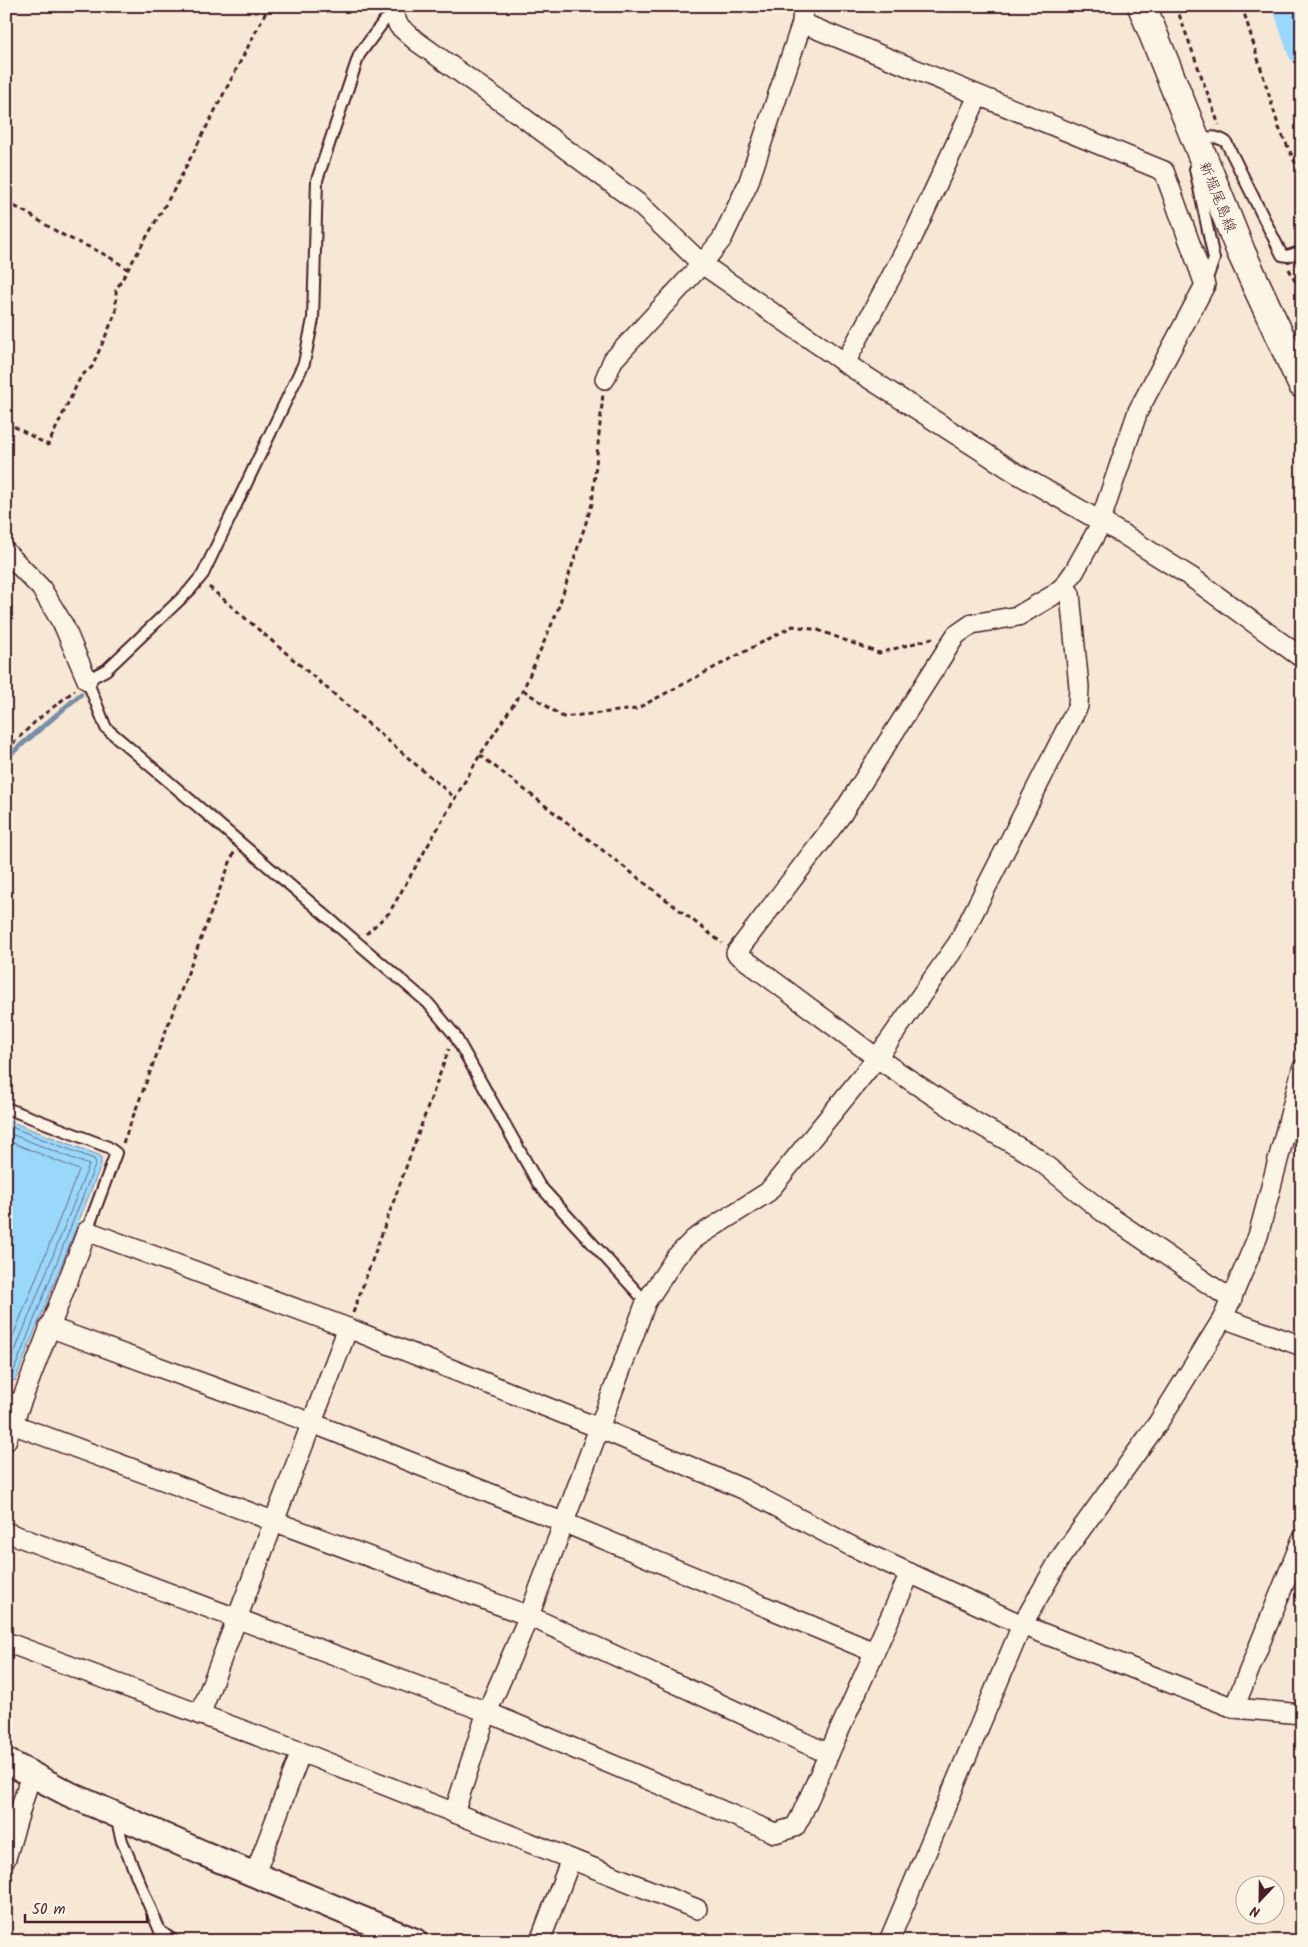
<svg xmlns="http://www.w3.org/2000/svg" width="1308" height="1947" font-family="Kalam,'Klee One',sans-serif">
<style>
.water{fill:#99d8fb;stroke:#798ea8}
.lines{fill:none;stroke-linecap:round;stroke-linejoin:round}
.shore{stroke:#6a697e;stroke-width:1}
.stream{stroke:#798ea8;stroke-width:5}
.river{stroke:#99d8fb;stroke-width:30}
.service-casing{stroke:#4a1f2b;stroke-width:14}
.minor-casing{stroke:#4a1f2b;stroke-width:22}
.tertiary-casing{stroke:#4a1f2b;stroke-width:28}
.secondary-casing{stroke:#4a1f2b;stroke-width:31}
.path{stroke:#4a1f2b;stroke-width:3;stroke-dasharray:5 4;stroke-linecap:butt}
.service{stroke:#fcf5e5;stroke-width:10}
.minor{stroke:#fcf5e5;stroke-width:19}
.tertiary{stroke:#fcf5e5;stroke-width:24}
.secondary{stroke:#fcf5e5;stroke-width:28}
.labels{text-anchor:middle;stroke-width:4;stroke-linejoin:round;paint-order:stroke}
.street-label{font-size:15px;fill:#4a1f2b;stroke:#fcf5e5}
</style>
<rect width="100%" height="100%" fill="#f6e8d4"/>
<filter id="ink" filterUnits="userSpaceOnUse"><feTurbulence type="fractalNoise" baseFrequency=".02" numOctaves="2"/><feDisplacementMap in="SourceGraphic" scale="10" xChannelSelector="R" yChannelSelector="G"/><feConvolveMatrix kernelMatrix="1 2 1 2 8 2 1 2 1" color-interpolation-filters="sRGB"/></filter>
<g filter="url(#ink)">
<!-- water -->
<path class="water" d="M6 1120 101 1156V1165L15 1381 6 1378Z"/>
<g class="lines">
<!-- shore -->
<g class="shore">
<path d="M6 1125 94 1159 96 1163 13 1373 6 1374"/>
<path d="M6 1132 89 1165 9 1366 6 1368"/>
<path d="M6 1140 79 1170 6 1354"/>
</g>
<!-- stream -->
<path class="stream" d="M6 758 81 694"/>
<!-- river -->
<path class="river" d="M1288 6 1302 49"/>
<defs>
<g id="service">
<path d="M394 16 384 21 359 55 317 180 313 319 304 363 203 574 189 591 106 670 87 680 106 728 428 1003 454 1034 539 1185 646 1302"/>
<path d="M1197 143C1209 136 1215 135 1226 142L1282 255 1288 256 1302 251"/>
<path d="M1195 169 1214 259 1205 284"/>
<path d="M6 1108 108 1147 116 1153 87 1231"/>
<path d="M6 1396 20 1402"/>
<path d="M116 1817 122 1841 160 1931 174 1941"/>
</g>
<g id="minor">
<path d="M395 6 394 16 399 26 416 41 520 115 638 203 702 264 845 363 1016 473 1121 533 1191 577 1302 658"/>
<path d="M802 23 1164 171 1205 285 1138 411 1097 531 1074 572 1064 586 1052 596 1018 616 972 624 956 635 842 814 736 953 877 1058 961 1114 1034 1156 1103 1212 1232 1300"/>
<path d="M845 363 913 236 978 96"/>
<path d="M605 379 613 360 702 264 722 239 748 184 802 23 803 6"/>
<path d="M6 552 41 588 64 626 87 680"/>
<path d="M1223 1318 1302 1346"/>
<path d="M49 1327 312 1423 565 1523 874 1652"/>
<path d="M12 1424 529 1616 829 1754"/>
<path d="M6 1441 87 1231 348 1328 599 1428 743 1489 851 1546 1022 1625 1234 1708 1302 1714"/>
<path d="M6 1532 487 1712 775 1833 795 1827 801 1816 910 1573"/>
<path d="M6 1642 301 1752 697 1909"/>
<path d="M1234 1708 1302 1539"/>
<path d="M200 1715 348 1328"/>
<path d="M454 1813 487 1712 529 1616 646 1302 676 1257 694 1239 768 1192 877 1058 958 943 1078 706 1079 687 1070 594 1064 586"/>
<path d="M6 1858 31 1774"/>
<path d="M255 1874 301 1752"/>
<path d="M540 1941 571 1859"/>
<path d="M889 1941 1022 1625 1061 1557 1158 1423 1223 1318 1258 1236 1302 1069"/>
</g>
<path id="tertiary" d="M6 1761 69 1794 205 1854 415 1941"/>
<path id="secondary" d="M1142 6 1241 252 1302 384"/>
</defs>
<!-- service casing -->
<use href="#service" class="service-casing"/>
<!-- minor casing -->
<use href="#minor" class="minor-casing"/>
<!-- tertiary casing -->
<use href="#tertiary" class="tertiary-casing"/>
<!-- secondary casing -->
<use href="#secondary" class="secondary-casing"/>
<!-- path -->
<g class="path">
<path d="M1176 6 1219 125"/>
<path d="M1242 6 1279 128 1302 177"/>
<path d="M6 203C28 211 45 226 65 236 89 248 105 252 127 269"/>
<path d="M1289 269 1302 295"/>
<path d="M6 422 48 445 81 376 92 367 116 312V290L175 188 269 6"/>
<path d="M209 587 455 798"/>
<path d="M523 690 563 717 636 709 793 626 818 630 879 653 933 638"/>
<path d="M6 750 37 720 75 690"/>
<path d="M480 755 722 943"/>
<path d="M366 934 389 913 480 755 523 690 557 612 592 504 603 394"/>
<path d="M123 1143 234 852"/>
<path d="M353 1313 449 1049"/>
</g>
<!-- service -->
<use href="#service" class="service"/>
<!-- minor -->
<use href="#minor" class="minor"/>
<!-- tertiary -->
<use href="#tertiary" class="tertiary"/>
<!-- secondary -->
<use href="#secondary" class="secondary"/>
</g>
</g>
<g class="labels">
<!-- street labels -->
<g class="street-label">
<text transform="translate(1218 197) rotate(68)" y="5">新堀尾島線</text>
</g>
</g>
<!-- margin -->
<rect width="1308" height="1947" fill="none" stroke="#fcf5e5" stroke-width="25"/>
<rect x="12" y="12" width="1283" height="1922" fill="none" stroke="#4a1f2b" stroke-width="2" filter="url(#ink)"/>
<!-- north arrow -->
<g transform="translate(1260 1900) rotate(202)"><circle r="24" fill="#fcf5e5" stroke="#b59f9b"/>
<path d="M0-4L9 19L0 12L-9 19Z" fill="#4a1f2b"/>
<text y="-8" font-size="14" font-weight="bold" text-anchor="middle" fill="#4a1f2b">N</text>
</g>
<!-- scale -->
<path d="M25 1914v8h122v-8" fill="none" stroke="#4a1f2b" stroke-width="2.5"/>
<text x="32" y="1914" font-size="15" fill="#4a1f2b" stroke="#fcf5e5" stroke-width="4" paint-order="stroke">50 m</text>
</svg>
